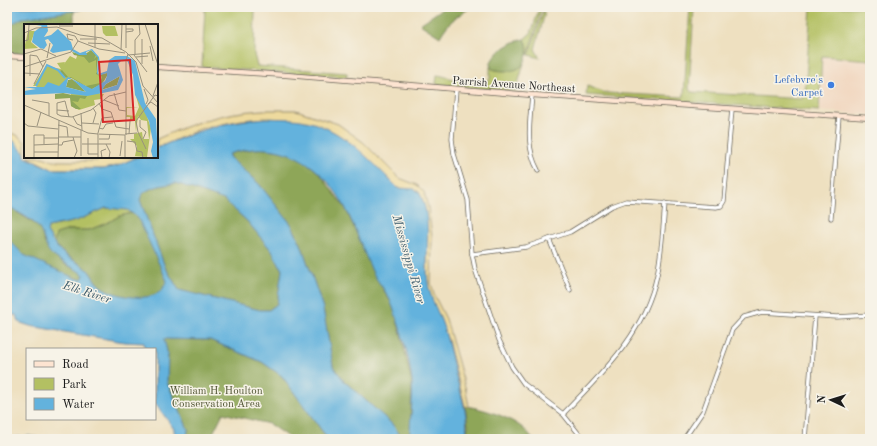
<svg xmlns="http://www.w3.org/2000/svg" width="877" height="446" font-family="'Old Standard TT',serif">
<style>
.built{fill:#f1d5bd}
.green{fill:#b3c062;stroke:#686e3f}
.forest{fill:#8ea658;stroke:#55613a}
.sand{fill:#eeda9e;stroke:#857b5d}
.water{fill:#63b2dd;stroke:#40677c;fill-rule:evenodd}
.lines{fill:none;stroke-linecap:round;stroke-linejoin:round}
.minor-casing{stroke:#666155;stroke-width:5}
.secondary-casing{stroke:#666155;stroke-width:6}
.minor{stroke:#fff;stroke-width:3.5}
.secondary{stroke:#fde4d1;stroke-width:4.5}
.shop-dot{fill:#3f7fe0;stroke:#f7f3e8;stroke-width:1.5}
.labels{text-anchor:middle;stroke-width:3;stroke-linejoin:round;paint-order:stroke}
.shop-label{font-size:11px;fill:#366cbe;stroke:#f7f3e8;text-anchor:end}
.street-label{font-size:11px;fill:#1c1c1c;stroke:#f7f3e8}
.park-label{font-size:11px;fill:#515534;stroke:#f7f3e8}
.water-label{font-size:12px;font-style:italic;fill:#385869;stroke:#f7f3e8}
.inset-river{fill:none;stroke:#63b2dd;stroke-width:2}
.inset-road{fill:none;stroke:#9a927e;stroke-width:1}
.view{fill:#d62828;fill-opacity:0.15;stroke:#d62828;stroke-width:2}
.inset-edge{fill:none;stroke:#1c1c1c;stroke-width:2}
</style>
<rect width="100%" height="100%" fill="#f7f3e8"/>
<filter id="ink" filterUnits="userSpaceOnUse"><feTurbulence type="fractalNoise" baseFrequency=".025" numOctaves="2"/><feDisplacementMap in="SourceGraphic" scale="8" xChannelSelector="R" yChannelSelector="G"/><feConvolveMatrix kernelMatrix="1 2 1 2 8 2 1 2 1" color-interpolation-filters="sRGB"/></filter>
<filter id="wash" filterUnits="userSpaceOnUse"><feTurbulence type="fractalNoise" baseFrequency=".012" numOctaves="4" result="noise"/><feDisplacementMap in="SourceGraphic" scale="16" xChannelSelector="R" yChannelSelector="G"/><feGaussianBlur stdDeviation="0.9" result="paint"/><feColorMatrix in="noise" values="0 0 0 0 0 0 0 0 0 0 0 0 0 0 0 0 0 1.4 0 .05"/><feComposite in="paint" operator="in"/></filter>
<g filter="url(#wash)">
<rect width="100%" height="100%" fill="#eee0c0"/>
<!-- built -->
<path class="built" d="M822 56 870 60V115L819 111Z"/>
<!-- green -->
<g class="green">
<path d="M205 7H255L254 54 257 66 347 73V77L202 67Z"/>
<path d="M690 7H694L689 89 691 92 802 99 805 94 811 7H870V60L822 56 819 111 586 95 587 86 606 93 682 97 684 96Z"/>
<path d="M539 9 541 10 528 55H526L527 43 524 39 531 33Z"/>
<path d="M543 11 545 13 535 49 540 58 529 55Z"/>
<path d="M524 63 516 91 436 84 437 75C451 77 479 89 490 79V66C498 75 517 70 524 63Z"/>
<path d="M106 208C115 208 125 207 132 213L119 216 109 222 89 230H69L57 234 54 243 47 232 48 227 76 221Z"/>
</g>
<!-- forest -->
<g class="forest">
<path d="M445 7H472C458 15 448 22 440 37L420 24Z"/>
<path d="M74 10V25H25V54L7 52V27C17 13 58 12 74 10Z"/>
<path d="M524 39C531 46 527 66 517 69 511 72 499 71 492 69L490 64C497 49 509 43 524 39Z"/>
<path d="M263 148 286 152 304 160 320 174 346 209 373 272 392 304 400 330 412 383 410 439H403L392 424 344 381 333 366 323 308 301 244 291 224 259 184 229 157V154L239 151Z"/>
<path d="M176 183 211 194 224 200 247 221 272 251 282 270 277 304 269 310H260L179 290 165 267 140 200C142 187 165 185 176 183Z"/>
<path d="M7 206 37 225 41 230 44 242 64 264 76 269 84 275 83 279C71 279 32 262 22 254 16 249 12 243 7 238Z"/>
<path d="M132 213C148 226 158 261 167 281 165 284 163 289 161 292 146 303 116 297 102 287 94 282 92 273 86 268 74 259 64 256 54 243L56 234 69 230H89L109 222 119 216Z"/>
<path d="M163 339 210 340 262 362 282 376 328 439H291L269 424 223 413 210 439H187L188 429 167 382 168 355Z"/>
<path d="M465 406C487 409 521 420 533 439H466L468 425Z"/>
</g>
<!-- sand -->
<g class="sand">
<path d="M263 110H296L338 124 363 142 399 178 417 185 424 192 428 207 432 236 431 283 434 295 446 319 465 387 469 407 465 406 448 340 430 296 427 282V236L425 213 408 189 398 188 346 139 267 118 241 120 200 129 157 148V139C195 122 220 113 263 110Z"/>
<path d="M7 132 17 135 25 142V154L16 146Z"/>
<path d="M28 157H43L53 161H96L116 157H137L117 166 104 169H52Z"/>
</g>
<!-- water -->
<g class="water">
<path d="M7 7H86L79 10 22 18 7 27Z"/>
<path d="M267 118C278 119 290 118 301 120 342 127 370 160 398 188L414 189 419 192C434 219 424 254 428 283 430 297 436 307 441 320 448 338 451 357 456 376 462 397 469 417 466 439H410C409 420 414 400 412 381 409 356 401 329 392 305 388 293 378 283 372 271 363 251 356 229 346 209 322 163 281 137 229 154V157L259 184 291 224 301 244 323 308 333 366 344 381 392 424 403 439H328L282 376 262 362 210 340 164 339 168 355 167 382 188 429 187 439H175L174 429 155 403V349H145L144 343 124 342 30 326 18 322 16 315H7V238L24 255 77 279H82L84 275C74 267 62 263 52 255 44 247 45 238 40 230 35 220 17 212 7 206V133L25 154V157L52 169H104L117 166 137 157H157V148C197 131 223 121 267 118ZM176 183 224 200 247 221 272 251 282 270 277 304 269 310H260L179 290 165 267 140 200C142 187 165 185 176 183ZM106 208 128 210 138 218 167 281C165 284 163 289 161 291 146 303 114 296 100 286 94 281 92 274 87 269 80 263 71 260 64 254 57 249 52 240 47 232L48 227 76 221Z"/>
<path d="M29 436 47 439H7V438Z"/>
</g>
</g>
<g filter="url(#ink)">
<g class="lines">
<defs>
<g id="minor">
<path d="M456 89 452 139 454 154 468 200 472 254 475 269 499 340 512 367 524 384 563 414 583 439"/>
<path d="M532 95C530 121 525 147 538 170"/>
<path d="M831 218 839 116"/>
<path d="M549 239 570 290"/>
<path d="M472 254 526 247 570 232 612 206 626 201 716 207 721 206 724 201 732 109"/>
<path d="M563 414C603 372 644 335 657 275 662 252 663 227 665 203"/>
<path d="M684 439 703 411 732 330 744 317 762 312 837 317 870 315"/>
<path d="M805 439 815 316"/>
</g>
<g id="secondary">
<path d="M7 56 25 57"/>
<path d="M157 67 286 75 532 95 870 118"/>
</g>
</defs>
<!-- minor casing -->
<use href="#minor" class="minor-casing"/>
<!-- secondary casing -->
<use href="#secondary" class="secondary-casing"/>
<!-- minor -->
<use href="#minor" class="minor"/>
<!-- secondary -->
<use href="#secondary" class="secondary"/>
</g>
</g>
<!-- markers -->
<circle class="shop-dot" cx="831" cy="85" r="4"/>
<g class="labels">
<!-- shop labels -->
<g class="shop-label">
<text x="823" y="83">Lefebvre's<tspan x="823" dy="13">Carpet</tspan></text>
</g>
<!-- street labels -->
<g class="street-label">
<text transform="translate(514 84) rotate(4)" y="4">Parrish Avenue Northeast</text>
</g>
<!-- park labels -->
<g class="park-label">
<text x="216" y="394">William H. Houlton<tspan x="216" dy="13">Conservation Area</tspan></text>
</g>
<!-- water labels -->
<g class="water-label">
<text transform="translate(409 259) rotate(74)" y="4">Mississippi River</text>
<text transform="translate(87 292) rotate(18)" y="4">Elk River</text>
</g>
</g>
<!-- overview -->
<g transform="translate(24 24)">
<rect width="134" height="134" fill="#eee0c0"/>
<path d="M78 2H91L94 12H82L79 9ZM4 7H11L7 18 14 24 0 25ZM54 29 70 30 74 33 73 48 81 56 68 65 45 53 36 62 14 65 11 64 13 62H9L22 42 37 45 33 39 41 38 40 40 46 32 52 35ZM47 70 74 69 80 70 77 75 70 76 71 81 55 86 47 82ZM112 72 120 84 127 104 123 133 109 132H111L113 122 106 115H110V110L118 108 119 115H125L123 97 117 96 114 92 112 108 111 97H106V93H102V83H115ZM115 83 111 92 103 91V84Z" fill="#b3c062" fill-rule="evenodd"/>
<path d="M67 26 72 31 70 35 73 32 74 33 72 48 74 51 83 49V52L78 60 66 66 48 54 40 53 36 47 38 46 44 53H47L62 62 76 59 78 53 72 50V36L65 39 60 33 50 31 48 28 60 31ZM92 36 88 41 93 51 86 56V45L89 38ZM96 52 93 61 77 66 82 60ZM48 55 53 59 62 68 42 63 44 56ZM39 69 48 71 63 72 61 75 56 74 54 78 48 77 57 85H52L47 82 46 74 31 75V70Z" fill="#8ea658"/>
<path d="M7 0H23L24 7 20 13 27 11 34 5 47 18 49 25 56 29 68 25 75 33 76 40 74 50 83 47 85 36 91 32H103L111 37 121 79 132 95 134 134H129L127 127 129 118 125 97 111 71 109 51 103 36H98L94 40 99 56 94 66 63 72 40 69 0 71V67L12 65 0 63H20L24 58 35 62 44 53 68 65 81 57 83 52V49L77 51 73 50 74 34 67 26 62 28 63 31H55L46 26 29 29 26 27 29 21 24 15 21 16 23 21 20 25 16 24 8 18 10 8 18 2ZM96 52 93 61 78 66 82 60ZM44 55H48L62 68 42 63Z" fill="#63b2dd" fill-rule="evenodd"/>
<path class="inset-river" d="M12 62 23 41 34 46 41 54"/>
<path class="inset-road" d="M121 0 134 41M35 2H49M102 8 109 7V5H102M0 9 12 4 33 3 56 11 78 14 102 28 112 38 119 62 134 79M56 15H73M118 15V40M49 16 44 15 43 10 51 12 54 17M0 17 4 16 5 1M54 17 75 25 101 29M64 19 86 20M126 22 129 37M71 23V0M102 24V0M17 25 32 32M97 26 98 0M0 30 17 25M6 31V52M6 31 13 32 19 43M104 31 126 29M110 31 123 48M111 31V16L116 10 115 0M112 33 124 32M23 34 26 19M0 49V43L47 28 54 17M0 49 16 50M10 60 22 37M120 65 124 76 122 80M90 69 95 86 102 87M129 72 134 58M8 76 25 79V92M80 76 95 82M75 79 78 85 87 88 92 103 105 105M124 80 127 78 134 83M0 81 64 109 74 110M33 86 45 87M57 89 58 106M37 92 48 93 67 86 85 72 102 68M37 92 33 90V79L41 77 45 93M49 93 53 100 58 102M116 96V103L122 108 119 115M0 99 4 102 34 105M58 99 75 100M69 99 72 89 69 84M34 101 43 103 44 113M13 102 17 88M75 104 79 105 82 100 89 99M74 109 78 94 88 93M73 110 101 111M101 110 113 109M105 110 106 97M74 111V134M102 111V36L104 30M34 113H57M49 113 53 127 50 134M20 114H34M64 114V130H74M75 115H85L86 110M103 117 111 118 113 127 118 128 119 134M58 120H87M82 120 86 128 85 134M10 121 34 120M34 121H38L39 118 50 116M122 125 114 108 112 97 131 71 134 72M10 128H34M57 132V106M96 132 98 117M10 134V111H20V120M34 134 35 96M78 134 77 127 82 125M101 134V111"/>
<path class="view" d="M106 36 110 96 79 98 75 38Z"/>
<rect width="134" height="134" class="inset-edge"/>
</g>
<!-- margin -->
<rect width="877" height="446" fill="none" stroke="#f7f3e8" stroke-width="24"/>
<!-- legend -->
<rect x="26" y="348" width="130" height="72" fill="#f7f3e8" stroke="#9f9d96"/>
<rect x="34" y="361" width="20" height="6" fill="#fde4d1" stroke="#9f9d96"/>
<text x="62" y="368" font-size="12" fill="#1c1c1c">Road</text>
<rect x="34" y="378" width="20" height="12" fill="#b3c062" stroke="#9f9d96"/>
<text x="62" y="388" font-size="12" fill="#1c1c1c">Park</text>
<rect x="34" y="398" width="20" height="12" fill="#63b2dd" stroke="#9f9d96"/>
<text x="62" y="408" font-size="12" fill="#1c1c1c">Water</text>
<!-- north arrow -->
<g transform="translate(831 400) rotate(274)" stroke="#f7f3e8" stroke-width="3" paint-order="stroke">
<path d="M0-3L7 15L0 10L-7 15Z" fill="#1c1c1c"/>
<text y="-6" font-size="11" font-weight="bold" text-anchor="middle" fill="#1c1c1c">N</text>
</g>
</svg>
